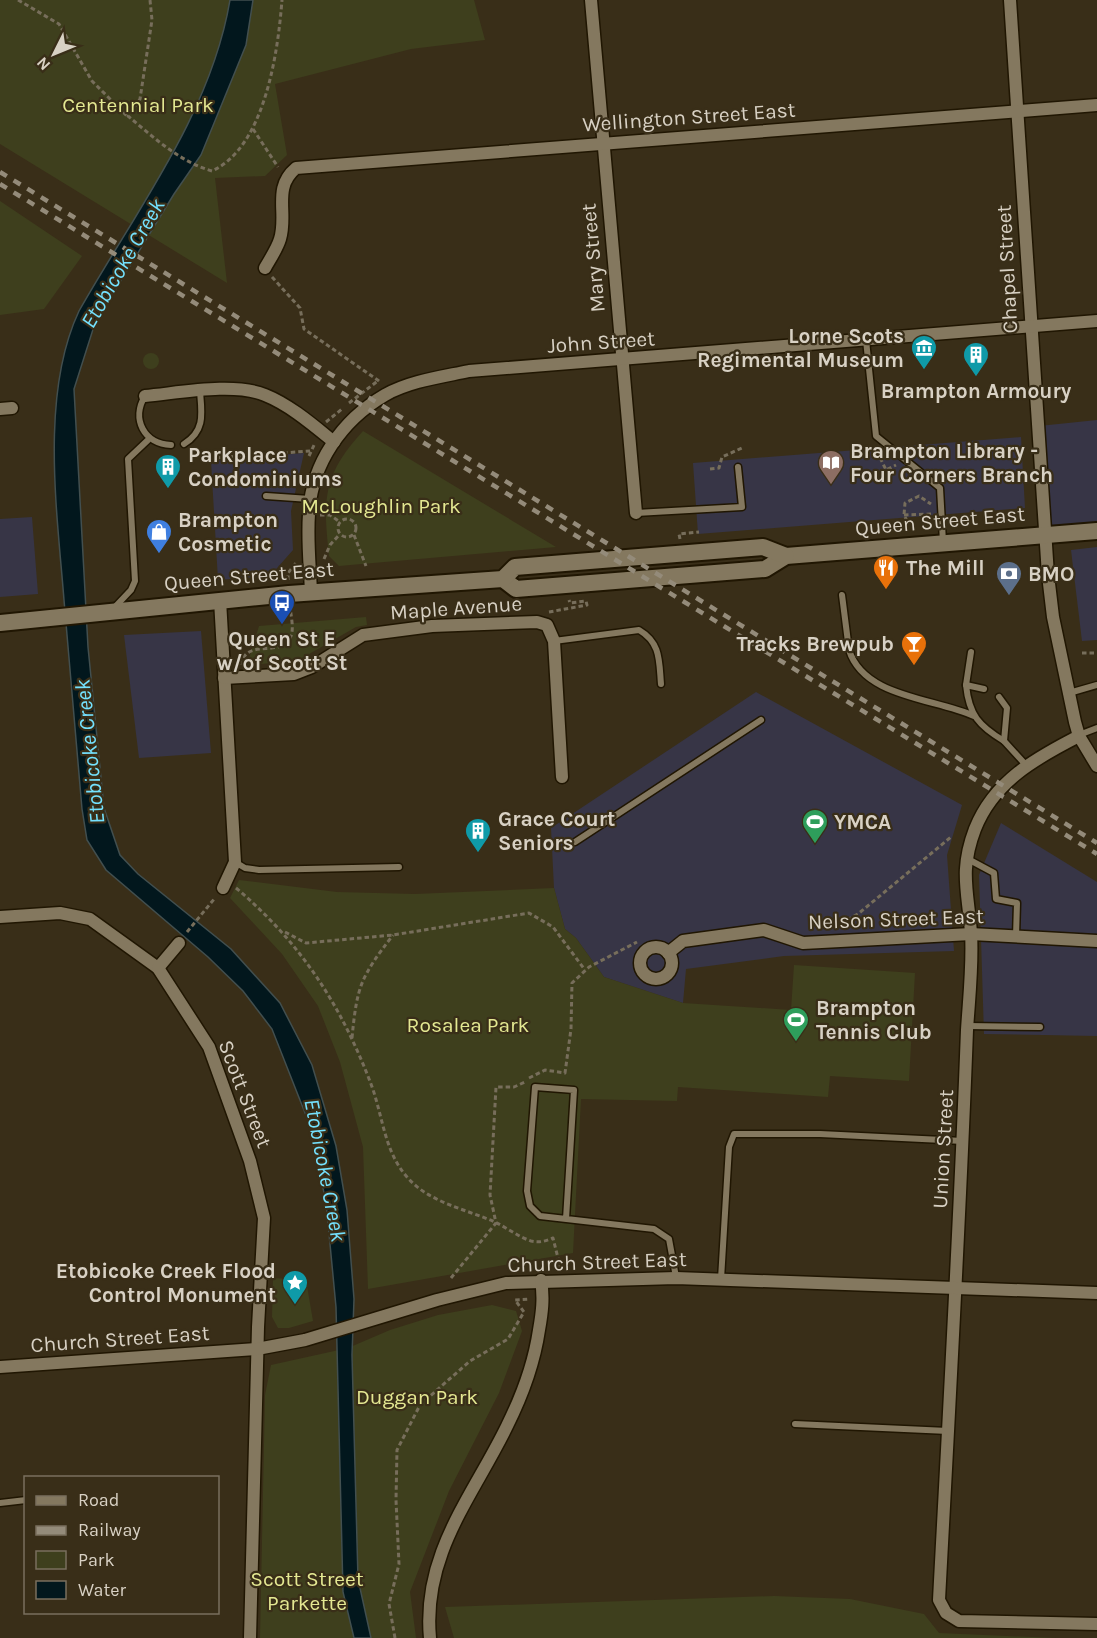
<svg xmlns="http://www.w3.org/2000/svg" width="1097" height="1638" font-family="Karla,sans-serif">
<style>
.commercial{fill:#373546}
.green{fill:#3e3f1d}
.water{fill:#02171d;stroke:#424f4f;stroke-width:1.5}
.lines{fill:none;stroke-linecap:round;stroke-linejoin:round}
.lane-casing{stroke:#201602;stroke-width:9}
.street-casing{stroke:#201602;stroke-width:15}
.secondary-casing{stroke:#201602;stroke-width:20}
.path{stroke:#776e5b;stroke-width:3;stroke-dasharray:4.5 3;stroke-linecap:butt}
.lane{stroke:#84785f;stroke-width:6}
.street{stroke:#84785f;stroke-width:12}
.secondary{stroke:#84785f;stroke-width:16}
.rail{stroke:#948b7a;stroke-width:4.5;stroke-dasharray:8 8;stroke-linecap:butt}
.labels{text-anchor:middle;stroke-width:4.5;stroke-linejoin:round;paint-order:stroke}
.park-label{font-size:21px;fill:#e4e892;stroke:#392e18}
.street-label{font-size:21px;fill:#d8d1c4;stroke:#392e18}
.poi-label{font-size:21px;font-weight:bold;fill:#d8d1c4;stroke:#392e18;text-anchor:start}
.water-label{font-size:22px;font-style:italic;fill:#74e2ff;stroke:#392e18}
</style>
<rect width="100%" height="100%" fill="#392e18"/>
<!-- commercial -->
<g class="commercial">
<path d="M1097 420V531L1046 535 1039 426Z"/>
<path d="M1021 437 1025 508 698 534 693 463Z"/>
<path d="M304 453 291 511 293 550 270 576 218 580 211 461Z"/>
<path d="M32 517 38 594 0 597V519Z"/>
<path d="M1097 547V640L1082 641 1071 550Z"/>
<path d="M201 631 211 753 139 758 124 635Z"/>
<path d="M756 692 962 805 947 855 954 951 784 956 686 969 683 1003 604 977 576 938 565 929 554 888 551 828Z"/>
<path d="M1001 823 1097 882V1036L984 1034 979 875Z"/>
</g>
<!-- green -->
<g class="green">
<path d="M0 0H474L485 40 411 49 275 84 287 155 265 176 215 178 227 283 0 144Z"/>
<path d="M0 201 82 256 44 309 0 315Z"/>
<circle cx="151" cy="361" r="8"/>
<path d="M363 431 556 547 339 566 329 556C323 499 322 476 363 431Z"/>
<path d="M366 617 367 625 356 627 297 661 247 665 259 626Z"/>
<path d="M239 880 337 892 415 894 554 888 565 929 576 938 604 977 683 1003 791 1010 794 965 915 973 909 1081 830 1076 828 1097 678 1087 677 1101 581 1099 573 1253 368 1289 363 1147 340 1062 318 1006 282 954 230 898Z"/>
<path d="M273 1278 306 1280 313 1321 289 1328H278L272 1317Z"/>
<path d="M492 1305 516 1311 522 1331 499 1393 449 1491 410 1592 416 1638H260L265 1395 271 1365 348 1348 390 1330 438 1315Z"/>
<path d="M774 1596 850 1599 924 1614 939 1633 1056 1638H454L445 1607Z"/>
</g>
<!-- water -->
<path class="water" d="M230 0H253L246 45 201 155 174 194 95 323 74 389 88 647 104 808 120 855 138 874 231 949 280 1003 312 1065 336 1146 347 1210 354 1299 352 1355 358 1579 371 1638H354L343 1592 336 1307 326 1202 309 1123 272 1029 243 991 208 957 106 870 87 840 82 809C76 740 70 670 64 600 57 511 40 394 79 311 135 212 211 114 230 0Z"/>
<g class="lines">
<defs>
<g id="lane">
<path d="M866 340 876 436 940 488 943 542"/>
<path d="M145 396C131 419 144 444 171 445"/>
<path d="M184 444C205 431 202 414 200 392"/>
<path d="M266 496 310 499"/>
<path d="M636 513 742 507 738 467"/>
<path d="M842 595 849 650C864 698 935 698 974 716"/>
<path d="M114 608 131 590 135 581 128 459 148 440"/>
<path d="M554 641 639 630C661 643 659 661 661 684"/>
<path d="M966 685 971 652"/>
<path d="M984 689 966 685C969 715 979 726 1004 741"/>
<path d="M1069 693 1097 685"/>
<path d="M999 697 1007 708 1004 741 1025 764"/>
<path d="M1079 735 1097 728"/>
<path d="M575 842 761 720"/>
<path d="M966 858 994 873 996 899 1017 903 1016 936"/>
<path d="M235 862 245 868 259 870 399 867"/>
<path d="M968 1026 1040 1027"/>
<path d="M566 1219 574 1090 535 1087 527 1191 530 1206 540 1216 654 1229 669 1239 676 1277"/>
<path d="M721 1279 729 1147 734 1134H820L963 1141"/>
<path d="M795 1424 948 1431"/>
<path d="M0 1503 26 1500"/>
</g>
<g id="street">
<path d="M591 0 636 513"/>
<path d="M1010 0 1048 575 1053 617 1075 722 1079 736 1097 766"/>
<path d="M265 268C270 259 277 249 280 239 288 213 272 188 296 168L1097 105"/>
<path d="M145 396C179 393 234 382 265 395 290 405 313 425 334 442"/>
<path d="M0 409 12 408"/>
<path d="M311 592C310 567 307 540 309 514 311 464 342 420 385 395 410 381 441 377 469 371L1097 321"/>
<path d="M220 600 235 862 223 888"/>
<path d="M224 678 294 674 312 667 363 635 432 626 537 622 547 625 554 641 562 777"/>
<path d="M1079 736C1036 758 994 781 975 829 959 871 968 891 971 933 973 964 969 998 967 1030 960 1220 949 1410 939 1600L946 1613 959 1621 1097 1624"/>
<path d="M0 917 60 913 90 919 158 968 209 1047 250 1161 264 1218 258 1327 250 1638"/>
<circle cx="656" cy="963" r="16"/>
<path d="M668 953 683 941 764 930 803 943 971 934 1097 941"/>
<path d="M158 968 179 943"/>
<path d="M0 1367 257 1349 305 1340 437 1300 506 1283 676 1278 1097 1293"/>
<path d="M430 1638C422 1554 473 1496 507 1426 522 1396 534 1364 539 1330 542 1313 544 1298 541 1280"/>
</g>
<g id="secondary">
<path d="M503 579 516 589 765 569 786 556 1097 531"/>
<path d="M0 623 289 594 503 579 515 567 763 547 786 556"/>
</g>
</defs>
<!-- lane casing -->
<use href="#lane" class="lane-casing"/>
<!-- street casing -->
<use href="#street" class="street-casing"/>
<!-- secondary casing -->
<use href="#secondary" class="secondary-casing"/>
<!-- path -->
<g class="path">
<path d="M18 0 59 24 92 81 127 116"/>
<path d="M150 0 152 20 140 99 128 116C153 137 180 162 212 171 265 147 278 52 282 0"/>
<path d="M253 129 278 167"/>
<path d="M272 277 300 308 304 329 379 381"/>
<path d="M349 403 379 380"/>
<path d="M326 422 342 409"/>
<path d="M877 451 886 470 896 465"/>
<path d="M309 456 315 443"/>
<path d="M201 459 310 451"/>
<path d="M710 469 719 468 722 457 742 448"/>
<path d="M320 515H330L340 522"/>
<path d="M904 515 932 514"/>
<circle cx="347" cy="528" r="9"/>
<path d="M907 521 904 515 905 503 919 496 931 504"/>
<path d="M354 535 366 566"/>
<path d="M680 539 679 534 699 532"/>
<path d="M324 559 330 545 340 534"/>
<path d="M288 580V573L296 563"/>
<path d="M549 612 587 605 586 601 570 603 569 600"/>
<path d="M1082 653H1097"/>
<path d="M241 665C245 637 283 659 291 636 294 628 291 616 290 607"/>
<path d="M236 888C301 943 341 1005 371 1084 383 1116 384 1151 407 1177 428 1202 465 1209 495 1222 507 1228 519 1237 531 1241 540 1243 546 1241 553 1238L561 1270"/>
<path d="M834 927 858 914 951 837"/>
<path d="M187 932 215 898"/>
<path d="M285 932 306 943 393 935 529 913 553 927 585 970"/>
<path d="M352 1038C357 985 361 977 393 935"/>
<path d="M529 1078 545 1070 565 1073 571 1029 572 983 589 967 637 942"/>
<path d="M451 1278 496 1223 490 1195 496 1087H514L525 1082"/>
<path d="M395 1638 389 1604 399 1564 396 1500 397 1450 420 1405 470 1361 508 1339 524 1312 515 1300 530 1299"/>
</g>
<!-- lane -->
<use href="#lane" class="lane"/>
<!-- street -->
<use href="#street" class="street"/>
<!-- secondary -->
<use href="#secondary" class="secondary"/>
<!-- rail -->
<g class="rail">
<path d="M0 172 1097 843"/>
<path d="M0 184 1097 854"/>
</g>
</g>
<!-- icons -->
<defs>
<symbol id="museum-pin" viewBox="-11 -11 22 30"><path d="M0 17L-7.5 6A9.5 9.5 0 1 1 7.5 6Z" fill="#0f9aa8" stroke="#392e18"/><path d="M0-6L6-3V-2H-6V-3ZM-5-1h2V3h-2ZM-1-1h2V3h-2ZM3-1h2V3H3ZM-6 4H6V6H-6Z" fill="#fff"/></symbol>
<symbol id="building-pin" viewBox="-11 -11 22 30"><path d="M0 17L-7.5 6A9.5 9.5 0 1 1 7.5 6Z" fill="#0f9aa8" stroke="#392e18"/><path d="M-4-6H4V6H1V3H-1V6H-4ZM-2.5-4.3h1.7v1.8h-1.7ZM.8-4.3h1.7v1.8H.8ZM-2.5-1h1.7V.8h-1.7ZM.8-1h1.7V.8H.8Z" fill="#fff"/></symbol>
<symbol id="library-pin" viewBox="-11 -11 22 30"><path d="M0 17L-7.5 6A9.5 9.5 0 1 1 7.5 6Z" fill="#8d6e63" stroke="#392e18"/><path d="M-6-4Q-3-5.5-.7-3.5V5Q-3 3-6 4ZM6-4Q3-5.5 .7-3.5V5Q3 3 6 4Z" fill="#fff"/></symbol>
<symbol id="shop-pin" viewBox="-11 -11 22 30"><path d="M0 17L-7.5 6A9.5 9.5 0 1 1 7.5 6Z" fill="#3f7fe0" stroke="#392e18"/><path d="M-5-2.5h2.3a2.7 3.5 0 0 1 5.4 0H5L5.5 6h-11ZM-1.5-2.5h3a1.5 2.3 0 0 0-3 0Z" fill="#fff"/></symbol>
<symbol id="restaurant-pin" viewBox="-11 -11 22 30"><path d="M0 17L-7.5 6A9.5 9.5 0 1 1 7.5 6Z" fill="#e8710a" stroke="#392e18"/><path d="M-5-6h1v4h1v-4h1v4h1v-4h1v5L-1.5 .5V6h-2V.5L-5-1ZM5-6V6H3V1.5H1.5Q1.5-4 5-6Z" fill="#fff"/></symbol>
<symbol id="bank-pin" viewBox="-11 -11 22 30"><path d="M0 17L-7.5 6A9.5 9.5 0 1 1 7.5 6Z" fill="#5c6f8a" stroke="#392e18"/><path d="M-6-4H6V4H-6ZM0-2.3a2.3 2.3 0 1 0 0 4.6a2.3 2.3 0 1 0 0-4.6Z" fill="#fff"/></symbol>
<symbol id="bus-pin" viewBox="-11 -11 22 30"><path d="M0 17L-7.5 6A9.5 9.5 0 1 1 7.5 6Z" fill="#1a4fb4" stroke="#392e18"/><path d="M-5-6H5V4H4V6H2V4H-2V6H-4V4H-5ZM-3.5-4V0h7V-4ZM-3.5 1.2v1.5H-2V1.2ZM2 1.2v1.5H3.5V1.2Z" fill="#fff"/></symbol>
<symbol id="bar-pin" viewBox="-11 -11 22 30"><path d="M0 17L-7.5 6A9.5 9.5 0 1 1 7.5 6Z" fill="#e8710a" stroke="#392e18"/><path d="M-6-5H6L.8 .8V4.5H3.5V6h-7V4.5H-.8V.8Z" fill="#fff"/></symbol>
<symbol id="stadium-pin" viewBox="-11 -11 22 30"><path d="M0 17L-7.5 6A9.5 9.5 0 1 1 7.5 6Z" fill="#2e9e5b" stroke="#392e18"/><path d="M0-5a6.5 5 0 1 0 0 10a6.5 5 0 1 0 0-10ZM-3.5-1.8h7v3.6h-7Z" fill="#fff"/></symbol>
<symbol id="sight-pin" viewBox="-11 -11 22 30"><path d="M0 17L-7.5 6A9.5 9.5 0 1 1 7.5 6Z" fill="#0f9aa8" stroke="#392e18"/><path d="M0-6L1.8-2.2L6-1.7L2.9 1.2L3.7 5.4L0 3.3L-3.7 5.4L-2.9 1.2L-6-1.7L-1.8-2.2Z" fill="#fff"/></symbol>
</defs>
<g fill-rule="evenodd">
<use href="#museum-pin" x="909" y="333" width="30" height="40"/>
<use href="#building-pin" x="961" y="340" width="30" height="40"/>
<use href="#library-pin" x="816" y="448" width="30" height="40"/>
<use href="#building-pin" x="153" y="452" width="30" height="40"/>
<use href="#shop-pin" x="144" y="517" width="30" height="40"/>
<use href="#restaurant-pin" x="871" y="553" width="30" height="40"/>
<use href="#bank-pin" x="994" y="559" width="30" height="40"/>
<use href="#bus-pin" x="267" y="588" width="30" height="40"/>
<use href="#bar-pin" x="899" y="629" width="30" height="40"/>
<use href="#stadium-pin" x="800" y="807" width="30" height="40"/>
<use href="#building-pin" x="463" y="816" width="30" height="40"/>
<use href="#stadium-pin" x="781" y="1005" width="30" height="40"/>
<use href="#sight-pin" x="280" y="1268" width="30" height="40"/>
</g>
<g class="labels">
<!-- park labels -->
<g class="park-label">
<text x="138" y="112">Centennial Park</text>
<text x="381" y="513">McLoughlin Park</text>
<text x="468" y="1032">Rosalea Park</text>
<text x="417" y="1404">Duggan Park</text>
<text x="307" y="1586">Scott Street<tspan x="307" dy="24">Parkette</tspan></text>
</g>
<!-- street labels -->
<g class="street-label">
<text transform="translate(689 117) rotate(-4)" y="7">Wellington Street East</text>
<text transform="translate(593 258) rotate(-95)" y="7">Mary Street</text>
<text transform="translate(1007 269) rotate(-93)" y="7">Chapel Street</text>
<text transform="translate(601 342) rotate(-4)" y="7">John Street</text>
<text transform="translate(940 521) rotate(-5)" y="7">Queen Street East</text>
<text transform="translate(249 576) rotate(-5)" y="7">Queen Street East</text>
<text transform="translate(456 608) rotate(-4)" y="7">Maple Avenue</text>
<text transform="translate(896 919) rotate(-2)" y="7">Nelson Street East</text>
<text transform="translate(245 1094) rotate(69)" y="7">Scott Street</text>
<text transform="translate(943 1149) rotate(-87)" y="7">Union Street</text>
<text transform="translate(597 1262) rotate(-2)" y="7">Church Street East</text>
<text transform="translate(120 1339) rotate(-4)" y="7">Church Street East</text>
</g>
<!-- poi labels -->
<g class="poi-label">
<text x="904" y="343" text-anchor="end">Lorne Scots<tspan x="904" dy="24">Regimental Museum</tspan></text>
<text x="976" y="398" text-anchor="middle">Brampton Armoury</text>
<text x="850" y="458">Brampton Library -<tspan x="850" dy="24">Four Corners Branch</tspan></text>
<text x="188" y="462">Parkplace<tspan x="188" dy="24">Condominiums</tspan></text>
<text x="178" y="527">Brampton<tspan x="178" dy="24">Cosmetic</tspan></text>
<text x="906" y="575">The Mill</text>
<text x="1028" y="581">BMO</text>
<text x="282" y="646" text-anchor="middle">Queen St E<tspan x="282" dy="24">w/of Scott St</tspan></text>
<text x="894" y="651" text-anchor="end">Tracks Brewpub</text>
<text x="498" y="826">Grace Court<tspan x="498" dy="24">Seniors</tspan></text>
<text x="834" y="829">YMCA</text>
<text x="816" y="1015">Brampton<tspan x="816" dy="24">Tennis Club</tspan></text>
<text x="276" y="1278" text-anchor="end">Etobicoke Creek Flood<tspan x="276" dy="24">Control Monument</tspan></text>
</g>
<!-- water labels -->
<g class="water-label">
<text transform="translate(122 263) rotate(-60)" y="8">Etobicoke Creek</text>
<text transform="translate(89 752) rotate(-96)" y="8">Etobicoke Creek</text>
<text transform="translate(326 1170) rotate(79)" y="8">Etobicoke Creek</text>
</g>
</g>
<!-- legend -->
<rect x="24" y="1476" width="195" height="138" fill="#392e18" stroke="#796f5d" stroke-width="1.5"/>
<rect x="36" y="1496" width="30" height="9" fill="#84785f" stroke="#796f5d" stroke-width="1.5"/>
<text x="78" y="1506" font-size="18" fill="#d8d1c4">Road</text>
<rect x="36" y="1526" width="30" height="9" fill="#948b7a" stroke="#796f5d" stroke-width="1.5"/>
<text x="78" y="1536" font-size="18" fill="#d8d1c4">Railway</text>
<rect x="36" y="1551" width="30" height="18" fill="#3e3f1d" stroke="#796f5d" stroke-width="1.5"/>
<text x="78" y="1566" font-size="18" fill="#d8d1c4">Park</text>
<rect x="36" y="1581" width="30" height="18" fill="#02171d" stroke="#796f5d" stroke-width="1.5"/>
<text x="78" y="1596" font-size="18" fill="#d8d1c4">Water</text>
<!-- north arrow -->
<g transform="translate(54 54) rotate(227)" stroke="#392e18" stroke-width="4.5" paint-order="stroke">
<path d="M0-4.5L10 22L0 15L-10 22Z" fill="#d8d1c4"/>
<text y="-9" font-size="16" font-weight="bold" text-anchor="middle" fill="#d8d1c4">N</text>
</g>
</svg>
